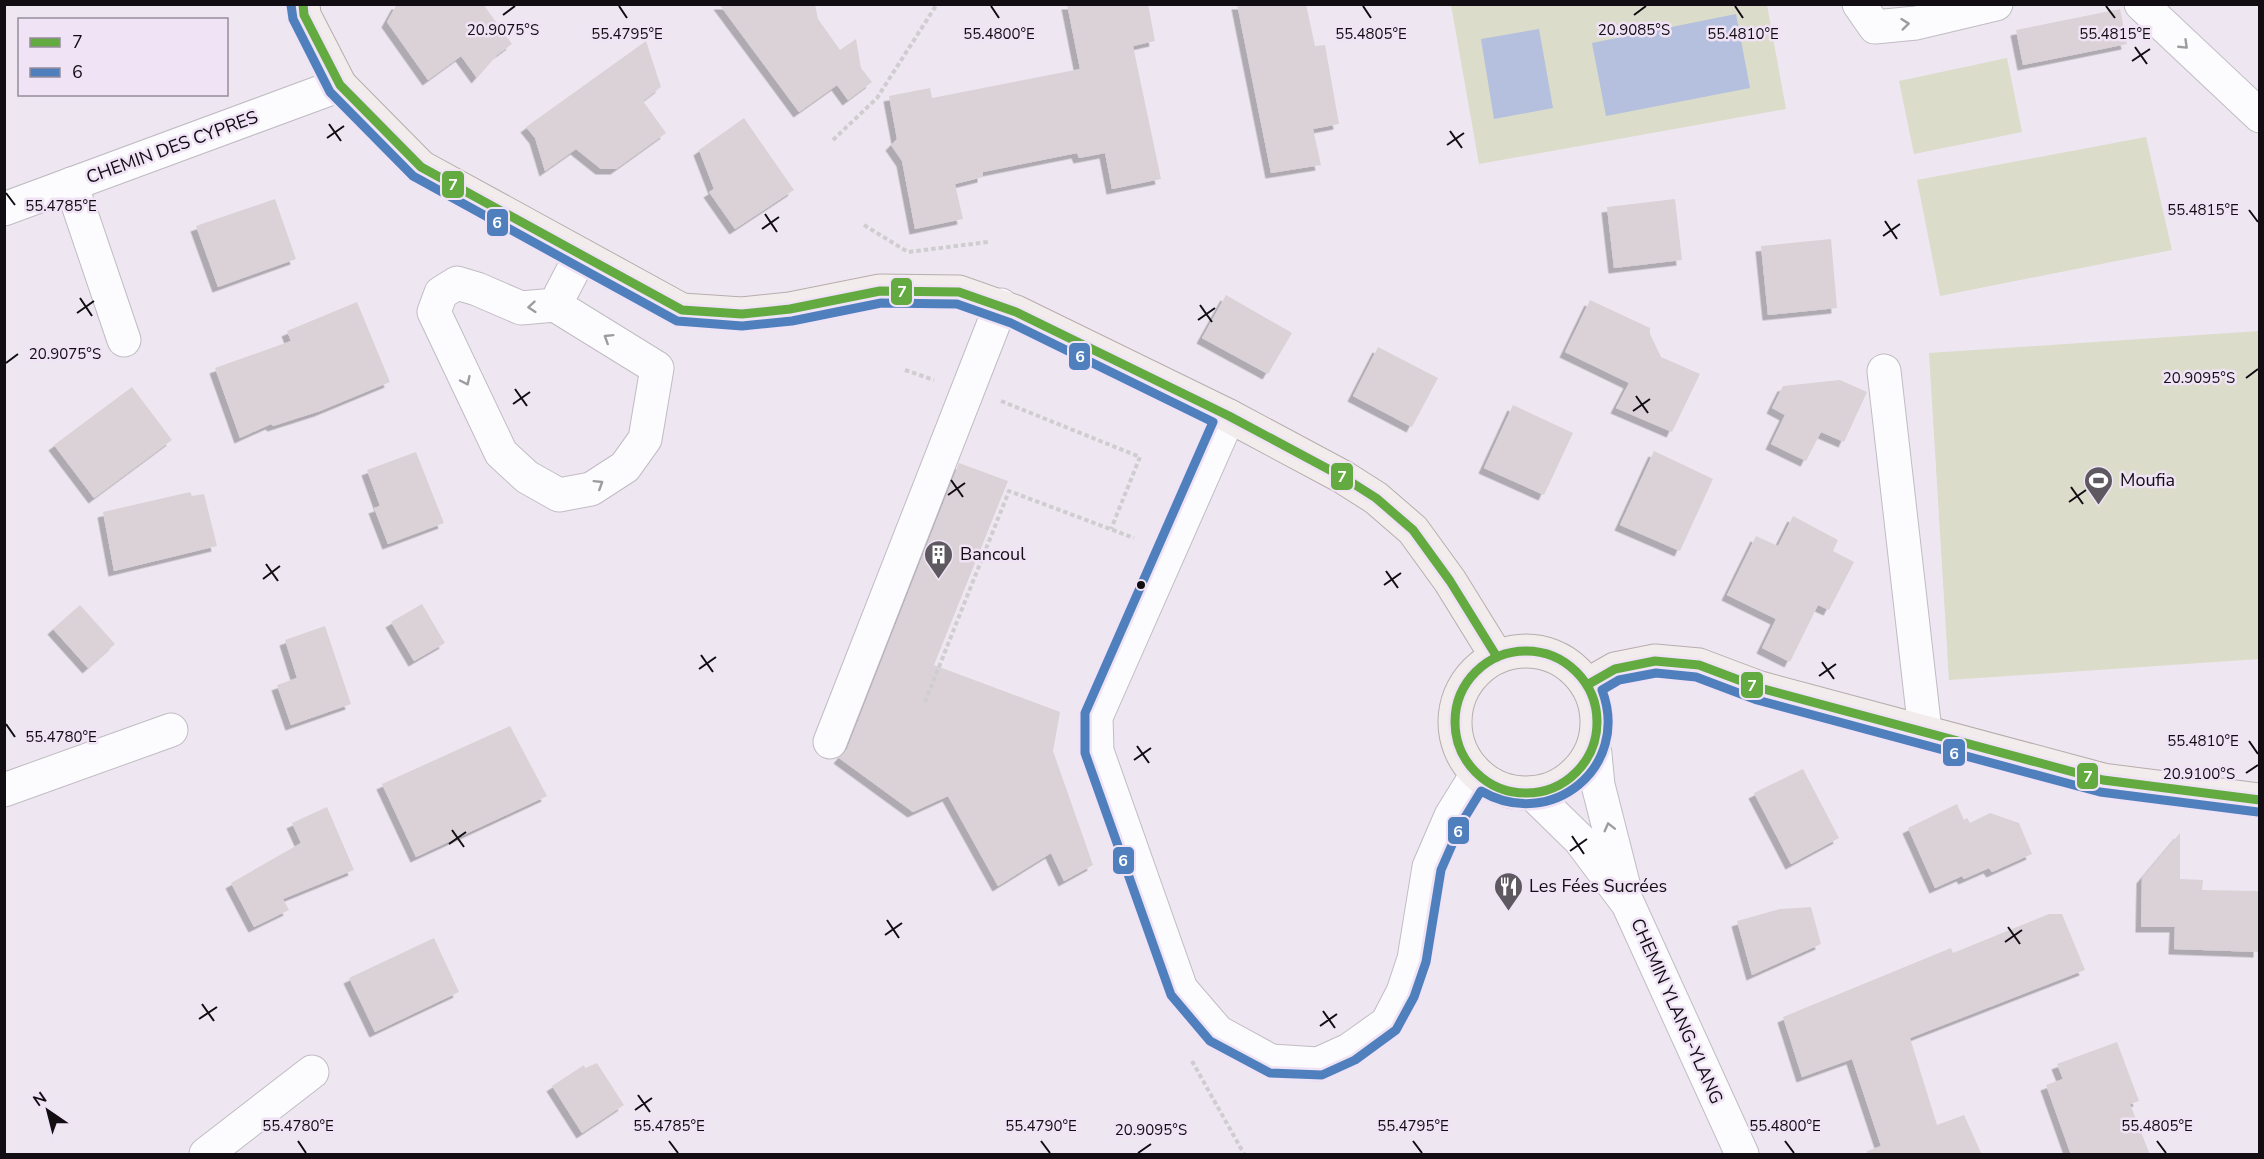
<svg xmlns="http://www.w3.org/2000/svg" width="2264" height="1159" font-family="'Nunito Sans',sans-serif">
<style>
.green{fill:#dbdcca}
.water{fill:#b4c0dd}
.building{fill:#dad2d6;filter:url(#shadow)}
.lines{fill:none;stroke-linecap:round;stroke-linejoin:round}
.minor-casing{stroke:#c1bcc4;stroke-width:35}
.major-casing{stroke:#b8acad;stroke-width:35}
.path{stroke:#cfcdd0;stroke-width:4;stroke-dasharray:4.5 3;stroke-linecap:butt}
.minor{stroke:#fcfbfd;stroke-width:33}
.major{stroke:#f2ecec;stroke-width:33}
.bus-1-casing{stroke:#efe3f5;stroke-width:14}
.bus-2-casing{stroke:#efe3f5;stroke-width:14}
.bus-1{stroke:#63ab40;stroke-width:9}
.bus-2{stroke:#4f80bd;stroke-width:9}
.oneway{stroke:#9e9c9f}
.ticks{fill:none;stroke:#110d13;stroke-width:2}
.bus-dot{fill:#110d13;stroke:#efe3f5;stroke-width:2}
.labels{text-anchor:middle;stroke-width:5;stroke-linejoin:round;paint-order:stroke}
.street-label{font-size:18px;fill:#110d13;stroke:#efe3f5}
.poi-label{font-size:18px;fill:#110d13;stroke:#efe3f5;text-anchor:start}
.ticks-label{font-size:15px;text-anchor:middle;fill:#110d13;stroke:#efe3f5;stroke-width:5;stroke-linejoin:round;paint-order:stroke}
.line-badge{stroke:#efe3f5;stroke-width:2}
.badge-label{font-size:16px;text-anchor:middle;font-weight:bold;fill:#fff}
</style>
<defs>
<filter id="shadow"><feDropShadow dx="-5.5" dy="5.5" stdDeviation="0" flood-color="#0004"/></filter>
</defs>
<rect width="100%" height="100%" fill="#eee7f1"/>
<!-- green -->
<g class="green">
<path d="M1451 5H1767L1786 109 1479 164Z"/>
<path d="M2007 58 2022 132 1914 154 1899 81Z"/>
<path d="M2146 137 2172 250 1940 296 1917 180Z"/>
<path d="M2259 331V659L1949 680 1929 353Z"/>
</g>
<!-- water -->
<g class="water">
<path d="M1736 14 1750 88 1606 116 1592 43Z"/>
<path d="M1539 29 1553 108 1494 119 1481 39Z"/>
</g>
<!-- building -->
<g class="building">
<path d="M397 4H483L512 44 497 55 477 78 461 56 428 80 387 22Z"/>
<path d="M719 4H815L818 19 840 50 856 39 861 68 872 82 848 100 837 85 799 112Z"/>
<path d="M1067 4H1148L1155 41 1133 46 1161 179 1112 189 1105 153 1079 158 1077 153 983 172V177L955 184 963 219 915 229 902 161 891 145 897 139 889 96 930 88 932 98 1080 69Z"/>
<path d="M1237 4H1306L1315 46 1325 45 1339 124 1313 129 1321 165 1271 173Z"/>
<path d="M2120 9 2127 44 2023 65 2016 30Z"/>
<path d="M646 41 661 87 643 101 666 133 616 169H601L576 149 545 171 535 138 526 127Z"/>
<path d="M744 118 794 190 735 229 709 192 714 189 699 150Z"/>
<path d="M275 199 296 259 218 287 196 226Z"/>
<path d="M1675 199 1682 260 1614 268 1607 207Z"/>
<path d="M1831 239 1837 308 1768 315 1761 246Z"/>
<path d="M1226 295 1292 333 1268 374 1202 338Z"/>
<path d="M1590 300 1650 328V334L1661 357 1700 374 1672 432 1616 408 1629 383 1565 352Z"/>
<path d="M357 302 390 382 320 411 273 426 271 424 240 438 215 368 291 341 287 331Z"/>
<path d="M1378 347 1438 378 1412 427 1353 396Z"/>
<path d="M1840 380 1867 392 1844 442 1821 432 1806 461 1771 444 1785 415 1772 408 1783 386Z"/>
<path d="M132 387 172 440 94 498 54 445Z"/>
<path d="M1513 405 1573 433 1544 495 1484 468Z"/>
<path d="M1654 451 1713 479 1680 551 1620 525Z"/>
<path d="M416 452 444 523 388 544 374 508 380 506 367 470Z"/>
<path d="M959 463 1008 481 934 665 1060 712 1053 751 1093 865 1064 881 1051 853 998 886 948 796 913 812 839 758 847 749Z"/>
<path d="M190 492 192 496 204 494 217 546 114 571 103 512Z"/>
<path d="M1793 516 1838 540 1833 551 1854 562 1829 610 1818 605 1790 662 1762 648 1776 619 1727 595 1756 536 1778 546Z"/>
<path d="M422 604 445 643 414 661 391 622Z"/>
<path d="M80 605 115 644 88 668 53 629Z"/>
<path d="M325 626 351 704 291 725 277 685 297 678 285 640Z"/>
<path d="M510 726 547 796 416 857 382 784Z"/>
<path d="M1803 769 1839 838 1791 864 1754 793Z"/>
<path d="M1957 804 1964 820 1967 818 1970 823 1990 813 2019 823 2032 854 1992 872 1989 868 1964 879 1962 876 1935 888 1908 828Z"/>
<path d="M327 807 354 870 283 899 289 910 254 927 231 883 301 843 292 823Z"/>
<path d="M2180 833V879L2203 880 2202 890 2259 891V952L2174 949 2175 927H2141L2142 878Z"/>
<path d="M1811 907 1821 944 1752 975 1737 921 1780 909Z"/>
<path d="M2049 914H2062L2085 970 1910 1038 1937 1125 1964 1115 1982 1155H1867V1151L1881 1146 1852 1059 1802 1077 1783 1017 1951 948 1953 953Z"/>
<path d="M434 938 459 992 375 1032 349 978Z"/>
<path d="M2117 1042 2139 1101 2130 1104 2150 1155H2071L2046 1085 2063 1079 2057 1064Z"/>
<path d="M597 1063 624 1105 582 1133 552 1086 584 1065 585 1068Z"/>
</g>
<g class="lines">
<defs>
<g id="minor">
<path d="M1859 4 1875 27 1916 23 1996 4"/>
<path d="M2141 4 2260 116"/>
<path d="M71 184 124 340"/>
<path d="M4 209 340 85"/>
<path d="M555 305 657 368 645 439 625 467 591 489 559 495 527 477 501 453 434 312 441 293 457 283 477 289 521 308 555 305 581 255"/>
<path d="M1884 371 1925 731"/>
<path d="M1229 416 1096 717 1097 751 1181 989 1218 1032 1271 1061 1318 1064 1349 1050 1387 1023 1403 992 1414 959 1429 867 1451 816 1477 774"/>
<path d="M830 742 1001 305"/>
<path d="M1594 744 1598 785 1625 891"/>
<path d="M4 790 171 730"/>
<path d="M1532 793 1580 840 1628 904 1742 1154"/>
<path d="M206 1154 312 1072"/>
</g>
<g id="major">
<path d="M303 4 304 15 340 85 421 167 682 310 742 314 790 309 880 291 959 292 1016 312 1229 416 1343 477 1376 498 1413 530 1450 581 1497 657"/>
<circle cx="1526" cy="722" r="71"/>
<path d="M1587 685 1615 669 1655 661 1699 665 1760 688 2103 780 2260 800"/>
</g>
</defs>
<!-- minor casing -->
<use href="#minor" class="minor-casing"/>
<!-- major casing -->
<use href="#major" class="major-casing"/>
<!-- path -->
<g class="path">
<path d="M833 140 877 98 937 4"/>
<path d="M864 225 908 252 988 242"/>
<path d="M905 370 934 380"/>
<path d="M1001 401 1140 457 1111 529"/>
<path d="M925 702 1009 491 1134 538"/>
<path d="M1192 1061 1244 1154"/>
</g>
<!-- minor -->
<use href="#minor" class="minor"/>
<!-- major -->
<use href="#major" class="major"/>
<defs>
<g id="bus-1">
<path d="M303 4 304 15 340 85 421 167 682 310 742 314 790 309 880 291 959 292 1016 312 1229 416 1343 477 1376 498 1413 530 1450 581 1497 657"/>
<circle cx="1526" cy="722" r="71"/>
<path d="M1587 685 1615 669 1655 661 1699 665 1760 688 2103 780 2260 800"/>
</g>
<path id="bus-2" d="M291 5 293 19 330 92 413 176 677 321 742 326 792 321 881 303 957 304 1011 323 1213 422 1085 713V753L1171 995 1210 1041 1270 1073 1322 1075 1355 1060 1396 1030 1414 997 1426 962 1441 870 1462 822 1481 791C1551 832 1631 767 1602 690L1619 680 1656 673 1696 677 1757 700 2100 792 2258 812"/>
</defs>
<!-- bus-1 casing -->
<use href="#bus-1" class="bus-1-casing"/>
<!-- bus-2 casing -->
<use href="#bus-2" class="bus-2-casing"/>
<!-- bus-1 -->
<use href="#bus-1" class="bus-1"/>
<!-- bus-2 -->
<use href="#bus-2" class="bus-2"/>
</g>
<!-- one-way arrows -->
<defs><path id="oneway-chevron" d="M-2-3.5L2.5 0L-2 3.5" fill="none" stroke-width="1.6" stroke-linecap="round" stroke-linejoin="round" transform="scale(1.5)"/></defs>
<g class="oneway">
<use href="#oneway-chevron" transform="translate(1905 24) rotate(-6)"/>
<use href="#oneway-chevron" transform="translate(2184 45) rotate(44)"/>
<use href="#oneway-chevron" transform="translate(532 307) rotate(175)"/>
<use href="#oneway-chevron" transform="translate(608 338) rotate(-148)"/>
<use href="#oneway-chevron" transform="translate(466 381) rotate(65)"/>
<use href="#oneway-chevron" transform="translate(599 484) rotate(-32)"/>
<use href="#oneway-chevron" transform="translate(1609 827) rotate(-104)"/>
</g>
<!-- ticks -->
<path class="ticks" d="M619 6 627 18M991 6 999 18M1363 6 1371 18M1735 6 1743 18M2106 6 2115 18M503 15 515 6M1634 15 1646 6M2135 47 2147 64M2132 61 2150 49M329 124 341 141M1450 131 1462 148M327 138 344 126M1447 145 1464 133M6 193 15 205M2249 210 2258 222M765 214 777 232M1885 221 1897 239M762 229 779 217M1883 236 1900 224M80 298 92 316M1200 305 1212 322M77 313 94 301M1198 320 1215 308M6 363 18 354M2246 378 2258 369M515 389 527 406M1636 396 1648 413M513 404 530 392M1633 411 1650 399M951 480 963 497M2071 487 2083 504M948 495 965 483M2069 502 2086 490M266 564 278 581M1386 571 1398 588M263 579 280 566M1384 585 1401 573M701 655 713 672M1822 662 1834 679M699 669 716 657M1819 676 1836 664M6 724 15 737M2249 741 2258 754M1137 746 1149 763M1134 760 1151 748M2246 773 2258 765M452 830 464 847M1572 836 1584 854M449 844 466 832M1570 851 1587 839M887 920 899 938M2008 927 2020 944M885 935 902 923M2005 942 2022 930M202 1004 214 1021M1323 1011 1335 1028M199 1019 217 1007M1320 1026 1337 1014M638 1095 650 1112M635 1110 652 1098M298 1141 306 1153M669 1141 678 1153M1041 1141 1050 1153M1413 1141 1422 1153M1785 1141 1794 1153M2157 1141 2166 1153M1138 1153 1151 1144"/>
<!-- icons -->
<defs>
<symbol id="stadium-pin" viewBox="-11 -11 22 30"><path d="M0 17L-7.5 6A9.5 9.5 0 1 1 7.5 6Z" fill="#5e5961" stroke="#efe3f5"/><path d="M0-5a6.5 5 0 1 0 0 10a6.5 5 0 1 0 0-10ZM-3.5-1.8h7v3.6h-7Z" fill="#fff"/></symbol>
<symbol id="building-pin" viewBox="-11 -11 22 30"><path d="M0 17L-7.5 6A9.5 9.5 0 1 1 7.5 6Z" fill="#5e5961" stroke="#efe3f5"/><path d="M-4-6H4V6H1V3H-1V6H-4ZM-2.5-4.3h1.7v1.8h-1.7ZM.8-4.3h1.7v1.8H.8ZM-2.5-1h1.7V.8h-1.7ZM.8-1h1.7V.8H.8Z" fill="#fff"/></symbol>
<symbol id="restaurant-pin" viewBox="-11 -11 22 30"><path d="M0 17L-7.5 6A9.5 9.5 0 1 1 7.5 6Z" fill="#5e5961" stroke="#efe3f5"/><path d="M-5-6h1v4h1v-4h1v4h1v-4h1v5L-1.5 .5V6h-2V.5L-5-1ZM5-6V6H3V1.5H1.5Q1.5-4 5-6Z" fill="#fff"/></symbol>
</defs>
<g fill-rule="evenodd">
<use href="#stadium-pin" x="2082" y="464" width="33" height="45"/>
<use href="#building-pin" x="922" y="538" width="33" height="45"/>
<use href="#restaurant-pin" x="1492" y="870" width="33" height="45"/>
</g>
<!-- markers -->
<circle class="bus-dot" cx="1141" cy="585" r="5"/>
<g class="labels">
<!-- street labels -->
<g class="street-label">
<text transform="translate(172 147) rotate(-20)" y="6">CHEMIN DES CYPRES</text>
<text transform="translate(1677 1011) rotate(66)" y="6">CHEMIN YLANG-YLANG</text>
</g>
<!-- poi labels -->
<g class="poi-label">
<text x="2120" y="486">Moufia</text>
<text x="960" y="560">Bancoul</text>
<text x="1529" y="892">Les Fées Sucrées</text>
</g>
</g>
<g class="ticks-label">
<text x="503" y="35">20.9075°S</text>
<text x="1634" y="35">20.9085°S</text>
<text x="627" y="39">55.4795°E</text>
<text x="999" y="39">55.4800°E</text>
<text x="1371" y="39">55.4805°E</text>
<text x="1743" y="39">55.4810°E</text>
<text x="2115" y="39">55.4815°E</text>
<text x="61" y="211">55.4785°E</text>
<text x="2203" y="215">55.4815°E</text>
<text x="65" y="359">20.9075°S</text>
<text x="2199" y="383">20.9095°S</text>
<text x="61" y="742">55.4780°E</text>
<text x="2203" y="746">55.4810°E</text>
<text x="2199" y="779">20.9100°S</text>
<text x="298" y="1131">55.4780°E</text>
<text x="669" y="1131">55.4785°E</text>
<text x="1041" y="1131">55.4790°E</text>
<text x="1413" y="1131">55.4795°E</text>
<text x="1785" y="1131">55.4800°E</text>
<text x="2157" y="1131">55.4805°E</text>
<text x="1151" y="1135">20.9095°S</text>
</g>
<g class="line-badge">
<rect x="441" y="170" width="24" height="29" rx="6" fill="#63ab40"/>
<rect x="486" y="208" width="23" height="29" rx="6" fill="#4f80bd"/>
<rect x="890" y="277" width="23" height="29" rx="6" fill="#63ab40"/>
<rect x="1068" y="342" width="23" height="29" rx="6" fill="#4f80bd"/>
<rect x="1330" y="462" width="24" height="29" rx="6" fill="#63ab40"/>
<rect x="1740" y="671" width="24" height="28" rx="6" fill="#63ab40"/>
<rect x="1942" y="738" width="24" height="29" rx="6" fill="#4f80bd"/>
<rect x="2076" y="762" width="23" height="28" rx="6" fill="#63ab40"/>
<rect x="1447" y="816" width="23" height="29" rx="6" fill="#4f80bd"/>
<rect x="1112" y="846" width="23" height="29" rx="6" fill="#4f80bd"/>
</g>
<g class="badge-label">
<text x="453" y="190">7</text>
<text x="497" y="228">6</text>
<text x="902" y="297">7</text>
<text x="1080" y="362">6</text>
<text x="1342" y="482">7</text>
<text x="1752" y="691">7</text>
<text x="1954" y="759">6</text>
<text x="2088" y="782">7</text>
<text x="1458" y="837">6</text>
<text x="1123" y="866">6</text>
</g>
<!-- border -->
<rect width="2264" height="1159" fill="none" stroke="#110d13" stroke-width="12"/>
<!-- legend -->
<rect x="18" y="18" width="210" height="78" fill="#efe3f5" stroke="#968d9b" stroke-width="1.5"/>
<rect x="30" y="38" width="30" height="9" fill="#63ab40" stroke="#968d9b" stroke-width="1.5"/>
<text x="72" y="48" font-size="18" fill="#110d13">7</text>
<rect x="30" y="68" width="30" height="9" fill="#4f80bd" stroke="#968d9b" stroke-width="1.5"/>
<text x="72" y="78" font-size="18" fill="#110d13">6</text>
<!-- north arrow -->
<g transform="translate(48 1111) rotate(325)" stroke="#efe3f5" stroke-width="4.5" paint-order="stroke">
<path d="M0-4.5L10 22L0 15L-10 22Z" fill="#110d13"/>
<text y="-9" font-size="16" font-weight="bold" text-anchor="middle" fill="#110d13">N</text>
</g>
</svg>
